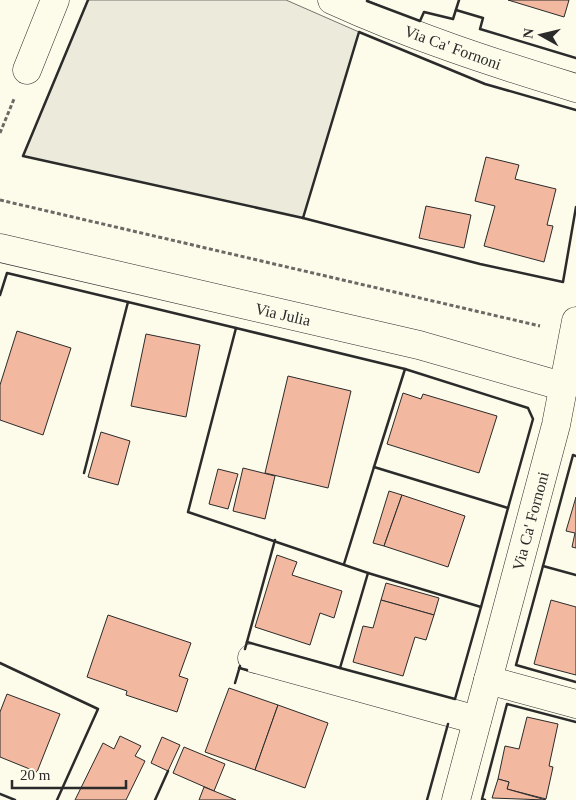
<svg xmlns="http://www.w3.org/2000/svg" width="576" height="800" font-family="'Times New Roman',serif">
<style>
.green{fill:#ecebdb;stroke:#74746e}
.building{fill:#f2b8a0;stroke:#2b2b2b}
.lines{fill:none;stroke-linecap:round;stroke-linejoin:round}
.minor-casing{stroke:#2b2b2b;stroke-width:29}
.path{stroke:#6a6964;stroke-width:3;stroke-dasharray:4 2.5;stroke-linecap:butt}
.minor{stroke:#fdfbea;stroke-width:28}
.wall{stroke:#2b2b2b;stroke-width:2.5}
.labels{text-anchor:middle;stroke-width:4;stroke-linejoin:round;paint-order:stroke}
.street-label{font-size:16px;fill:#2b2b2b;stroke:#fdfbea}
</style>
<rect width="100%" height="100%" fill="#fdfbea"/>
<!-- green -->
<path class="green" d="M88 0H286L359 32 303 218 23 156Z"/>
<!-- building -->
<g class="building">
<path d="M508 0H569L564 17Z"/>
<path d="M486 157 519 165 515 179 556 189 547 225 553 226 544 262 484 246 495 206 475 201Z"/>
<path d="M426 206 471 215 464 248 419 238Z"/>
<path d="M17 331 71 348 43 435 0 420V385Z"/>
<path d="M146 334 200 345 186 417 131 406Z"/>
<path d="M288 376 351 391 328 488 265 473Z"/>
<path d="M403 393 421 399 423 394 497 416 479 473 387 444Z"/>
<path d="M101 432 130 441 118 485 88 477Z"/>
<path d="M243 468 275 476 265 519 233 511Z"/>
<path d="M218 469 238 474 228 509 209 504Z"/>
<path d="M389 491 402 495 384 546 373 543Z"/>
<path d="M402 495 465 516 448 567 384 546Z"/>
<path d="M576 497V548L572 547 575 533 566 531Z"/>
<path d="M277 555 297 562 292 575 342 591 334 618 320 613 310 645 255 627Z"/>
<path d="M386 583 439 598 434 615 381 600Z"/>
<path d="M381 600 434 615 426 640 415 637 403 676 353 662 363 626 373 628Z"/>
<path d="M551 600 576 607V675L534 664Z"/>
<path d="M108 615 191 643 179 676 188 679 177 712 126 695 127 691 87 677Z"/>
<path d="M229 688 278 705 255 770 205 752Z"/>
<path d="M7 694 60 714 37 772 0 757V712Z"/>
<path d="M278 705 328 723 305 788 255 770Z"/>
<path d="M527 717 558 724 549 766 553 767 546 799 507 789 509 782 498 779 505 746 519 749Z"/>
<path d="M120 736 141 746 135 756 145 761 126 800H75L103 743 114 749Z"/>
<path d="M162 737 180 745 168 771 151 763Z"/>
<path d="M184 747 225 764 214 791 173 773Z"/>
<path d="M498 779 509 782 507 789 546 800 492 798Z"/>
<path d="M204 787 214 791 236 800H199Z"/>
</g>
<g class="lines">
<defs>
<g id="minor">
<path d="M332 0C411 36 493 63 576 88"/>
<path d="M27 70 55 0"/>
<path d="M0 248 419 345 565 387"/>
<path d="M252 658 477 720"/>
<path d="M488 680 576 704"/>
<path d="M456 800 556 425 576 321"/>
</g>
</defs>
<!-- minor casing -->
<use href="#minor" class="minor-casing"/>
<!-- path -->
<g class="path">
<path d="M0 133 14 99"/>
<path d="M0 200 540 326"/>
</g>
<!-- minor -->
<use href="#minor" class="minor"/>
<!-- wall -->
<g class="wall">
<path d="M88 0 23 156 303 218 359 32 485 84 576 110"/>
<path d="M367 1 420 21 424 12 453 19 459 0"/>
<path d="M456 10 483 18 480 29 576 58"/>
<path d="M303 218 480 264 563 282 576 207"/>
<path d="M0 295 7 273 128 302"/>
<path d="M576 456 573 455 543 566 576 575"/>
<path d="M374 467 405 369 528 408 533 419 508 508"/>
<path d="M84 473 128 302 236 328"/>
<path d="M344 564 374 467 508 508 481 607"/>
<path d="M543 566 516 665 576 682"/>
<path d="M247 642 340 668 368 573 188 512 236 328 405 369"/>
<path d="M245 649 275 540"/>
<path d="M0 663 98 709 57 800"/>
<path d="M239 668 247 670"/>
<path d="M340 668 455 699 481 607 368 573"/>
<path d="M235 683 240 666"/>
<path d="M0 794 15 800"/>
<path d="M155 800 168 771"/>
<path d="M427 800 448 724"/>
<path d="M485 800 482 799 507 704 576 722"/>
</g>
</g>
<g class="labels">
<!-- street labels -->
<g class="street-label">
<text transform="translate(453 47) rotate(20)" y="6">Via Ca' Fornoni</text>
<text transform="translate(283 314) rotate(13)" y="6">Via Julia</text>
<text transform="translate(530 521) rotate(-75)" y="6">Via Ca' Fornoni</text>
</g>
</g>
<!-- north arrow -->
<g transform="translate(541 35) rotate(278)" stroke="#fdfbea" stroke-width="4" paint-order="stroke">
<path d="M0-4L9 19L0 12L-9 19Z" fill="#2b2b2b"/>
<text y="-8" font-size="14" font-weight="bold" text-anchor="middle" fill="#2b2b2b">N</text>
</g>
<!-- scale -->
<path d="M12 780v8h114v-8" fill="none" stroke="#2b2b2b" stroke-width="2.5"/>
<text x="20" y="780" font-size="15" fill="#2b2b2b" stroke="#fdfbea" stroke-width="4" paint-order="stroke">20 m</text>
</svg>
